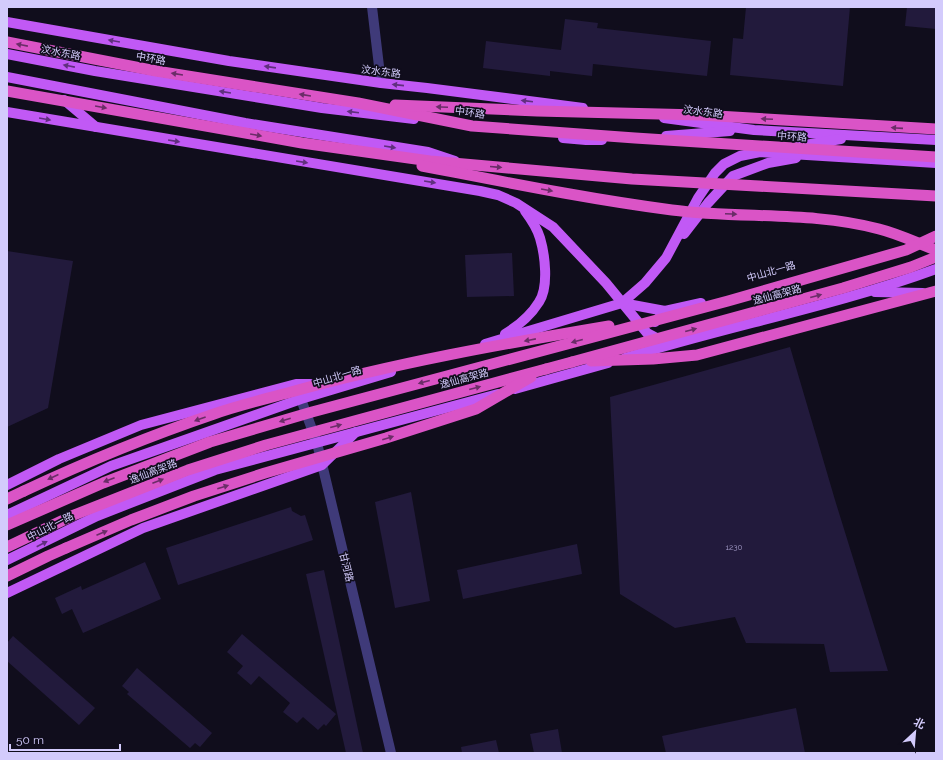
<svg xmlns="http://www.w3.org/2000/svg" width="943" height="760" font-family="Raleway,'Noto Sans SC',sans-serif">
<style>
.building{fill:#221a3c}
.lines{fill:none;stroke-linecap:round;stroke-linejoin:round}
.minor{stroke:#3f3a79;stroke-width:10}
.tertiary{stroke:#3f3a79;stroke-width:10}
.primary{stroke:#c159f5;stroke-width:10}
.trunk{stroke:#da54c6;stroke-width:11}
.trunk-bridge{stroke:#da54c6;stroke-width:11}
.oneway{fill:#602f7e}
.oneway2{fill:#6b2d68}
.labels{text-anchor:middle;stroke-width:3.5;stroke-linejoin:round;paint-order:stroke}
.number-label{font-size:8px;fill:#a79fcc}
.street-label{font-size:10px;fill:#d3cbfc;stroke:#100d1c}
</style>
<rect width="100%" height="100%" fill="#100d1c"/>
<!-- building -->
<g class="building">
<path d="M746 7H850L843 86 730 75 733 38 743 39Z"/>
<path d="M907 7H936V29L905 26Z"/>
<path d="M565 19 598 23 597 28 711 41 707 76 593 64 592 76 550 71V76L483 68 486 41 561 50Z"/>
<path d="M7 251 73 261 48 408 7 427Z"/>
<path d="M512 253 514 296 467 297 465 255Z"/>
<path d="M790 347 835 500 888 671 830 672 824 644 746 643 735 617 675 628 620 594 610 397Z"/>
<path d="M411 492 430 601 395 608 375 502Z"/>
<path d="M291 507 292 511 301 516 305 515 313 540 178 585 166 548Z"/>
<path d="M577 544 582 574 463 599 457 570Z"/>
<path d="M145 562 161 599 83 633 72 609 62 614 55 598 81 586 82 590Z"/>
<path d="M324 570 363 753H346L306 574Z"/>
<path d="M242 634 336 714 326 726 324 724 318 730 303 717 297 723 283 712 290 703 259 676 251 685 237 673 243 666 227 652Z"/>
<path d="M13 636 95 708 79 725 7 661V643Z"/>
<path d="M137 668 212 733 200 747 195 743 190 748 127 694 129 692 122 686Z"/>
<path d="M796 708 805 753H666L662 736Z"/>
<path d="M558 729 562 753H534L530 734Z"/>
<path d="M496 740 499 753H462L461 747Z"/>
</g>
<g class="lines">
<!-- minor -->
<path class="minor" d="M372 7 381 83"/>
<!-- tertiary -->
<path class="tertiary" d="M298 391 317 443 391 753"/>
<!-- primary -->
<g class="primary">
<path d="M7 22 229 61 381 83 427 88 583 108"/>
<path d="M7 54 95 71 322 108 414 119"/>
<path d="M7 77 245 123 428 152 455 161"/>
<path d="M64 100 96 127"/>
<path d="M7 112 480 191 498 195 516 203 553 227 606 283 647 333 662 341"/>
<path d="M664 118 754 130 936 140"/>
<path d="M666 136 730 131"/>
<path d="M563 138 586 140H602"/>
<path d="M799 146 841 139"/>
<path d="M684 234 708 203 733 176 768 163 796 158"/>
<path d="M875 292 923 293"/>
<path d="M622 303 665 311"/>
<path d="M655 322 665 311 701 303"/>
<path d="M505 334C518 326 531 315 539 302 549 287 545 255 540 238 537 228 531 219 525 211"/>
<path d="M485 344 622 303 645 283 666 258 698 198 715 173 724 164 740 156 760 152 936 163"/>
<path d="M625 358C728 326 835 306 936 269"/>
<path d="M515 389 608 363"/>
<path d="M7 485 59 459 141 425 296 384H312"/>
<path d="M7 515 111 466 301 399 391 372"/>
<path d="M7 560 97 516 215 470 498 394"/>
<path d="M7 593 143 528 322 465 356 432"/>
</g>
<!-- trunk -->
<g class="trunk">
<path d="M546 369 572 362"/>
<path d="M7 499 24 491"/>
<path d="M7 576 48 556 66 548"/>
</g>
<!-- trunk-bridge -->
<g class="trunk-bridge">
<path d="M7 42 156 71 358 103 472 126 635 138 936 157"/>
<path d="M7 91 302 143 430 161 632 179 936 196"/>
<path d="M395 105 537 111 700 115 936 129"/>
<path d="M422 166C505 182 588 199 672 210 741 219 812 211 879 229 899 234 917 243 936 250"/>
<path d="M591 361 653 359 697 355 936 291"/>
<path d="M572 362 843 288 911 267 936 257"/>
<path d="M24 491C86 462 149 436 214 414 239 405 266 399 291 392 395 363 502 344 609 326"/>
<path d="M7 525 103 483 210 442 312 412 728 301 906 250 936 236"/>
<path d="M7 547 74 515 188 470 266 445 546 369"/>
<path d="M66 548 131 520 194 496 265 473 386 438 476 409 531 377"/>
</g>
</g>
<!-- one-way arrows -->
<defs><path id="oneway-solid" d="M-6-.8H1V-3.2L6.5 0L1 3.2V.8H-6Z"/></defs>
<g class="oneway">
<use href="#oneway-solid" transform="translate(114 41) rotate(-170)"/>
<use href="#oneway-solid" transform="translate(69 66) rotate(-169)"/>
<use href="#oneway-solid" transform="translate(270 67) rotate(-172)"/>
<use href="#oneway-solid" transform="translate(398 85) rotate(-174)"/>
<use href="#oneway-solid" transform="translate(225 92) rotate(-171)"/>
<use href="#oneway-solid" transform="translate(527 101) rotate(-173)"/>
<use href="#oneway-solid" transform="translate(353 112) rotate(-173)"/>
<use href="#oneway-solid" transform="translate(45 119) rotate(10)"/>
<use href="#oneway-solid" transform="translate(174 141) rotate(9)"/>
<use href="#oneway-solid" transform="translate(390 147) rotate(9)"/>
<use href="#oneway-solid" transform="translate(302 162) rotate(9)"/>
<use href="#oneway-solid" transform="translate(430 182) rotate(9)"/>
<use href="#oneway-solid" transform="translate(42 544) rotate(-27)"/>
</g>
<g class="oneway2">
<use href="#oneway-solid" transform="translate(22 45) rotate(-169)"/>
<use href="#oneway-solid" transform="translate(177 74) rotate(-171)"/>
<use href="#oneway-solid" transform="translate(305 95) rotate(-171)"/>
<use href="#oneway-solid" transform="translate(101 107) rotate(10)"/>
<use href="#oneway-solid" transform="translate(442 107) rotate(-177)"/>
<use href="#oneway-solid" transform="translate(767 119) rotate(-177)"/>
<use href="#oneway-solid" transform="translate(897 128) rotate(-176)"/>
<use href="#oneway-solid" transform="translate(256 135) rotate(10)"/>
<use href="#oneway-solid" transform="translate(496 167) rotate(5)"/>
<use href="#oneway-solid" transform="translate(547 190) rotate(10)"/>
<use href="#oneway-solid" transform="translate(731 214) rotate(3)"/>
<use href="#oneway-solid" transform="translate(816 296) rotate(-15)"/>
<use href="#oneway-solid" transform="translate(691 330) rotate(-15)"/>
<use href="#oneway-solid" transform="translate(530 340) rotate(169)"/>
<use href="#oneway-solid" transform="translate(577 341) rotate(165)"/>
<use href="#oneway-solid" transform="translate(424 382) rotate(165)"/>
<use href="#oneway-solid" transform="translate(475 388) rotate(-15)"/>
<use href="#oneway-solid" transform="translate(200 419) rotate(160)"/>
<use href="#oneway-solid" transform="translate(285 420) rotate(163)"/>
<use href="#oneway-solid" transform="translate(336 426) rotate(-15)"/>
<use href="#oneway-solid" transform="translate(388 438) rotate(-17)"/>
<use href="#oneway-solid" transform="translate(53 477) rotate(155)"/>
<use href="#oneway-solid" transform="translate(109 480) rotate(159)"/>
<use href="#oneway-solid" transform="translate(158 481) rotate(-21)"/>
<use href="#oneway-solid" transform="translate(223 487) rotate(-18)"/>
<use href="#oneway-solid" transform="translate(102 533) rotate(-23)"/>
</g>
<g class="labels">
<!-- number labels -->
<g class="number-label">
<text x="734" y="550">1230</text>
</g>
<!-- street labels -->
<g class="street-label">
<text transform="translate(61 52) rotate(11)" y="4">汶水东路</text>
<text transform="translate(151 58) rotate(10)" y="4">中环路</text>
<text transform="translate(381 71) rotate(7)" y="4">汶水东路</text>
<text transform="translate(703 111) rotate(7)" y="4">汶水东路</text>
<text transform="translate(470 112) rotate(8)" y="4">中环路</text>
<text transform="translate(792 136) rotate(4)" y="4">中环路</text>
<text transform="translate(771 271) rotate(-16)" y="4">中山北一路</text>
<text transform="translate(777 294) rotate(-15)" y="4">逸仙高架路</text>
<text transform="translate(337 376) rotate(-17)" y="4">中山北一路</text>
<text transform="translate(464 378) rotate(-15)" y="4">逸仙高架路</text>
<text transform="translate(153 471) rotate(-21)" y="4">逸仙高架路</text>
<text transform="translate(50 526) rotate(-27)" y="4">中山北一路</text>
<text transform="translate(347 567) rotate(76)" y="4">甘河路</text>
</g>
</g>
<!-- border -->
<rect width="943" height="760" fill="none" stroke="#d3cbfc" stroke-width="16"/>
<!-- north arrow -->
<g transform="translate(915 732) rotate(26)" stroke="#100d1c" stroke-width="3" paint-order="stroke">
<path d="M0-3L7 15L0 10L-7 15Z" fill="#d3cbfc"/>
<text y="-6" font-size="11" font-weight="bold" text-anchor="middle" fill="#d3cbfc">北</text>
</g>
<!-- scale -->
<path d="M10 744v6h110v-6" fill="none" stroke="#d3cbfc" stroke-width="2"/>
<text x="16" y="744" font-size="12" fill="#d3cbfc" stroke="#100d1c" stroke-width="3" paint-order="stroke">50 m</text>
</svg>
